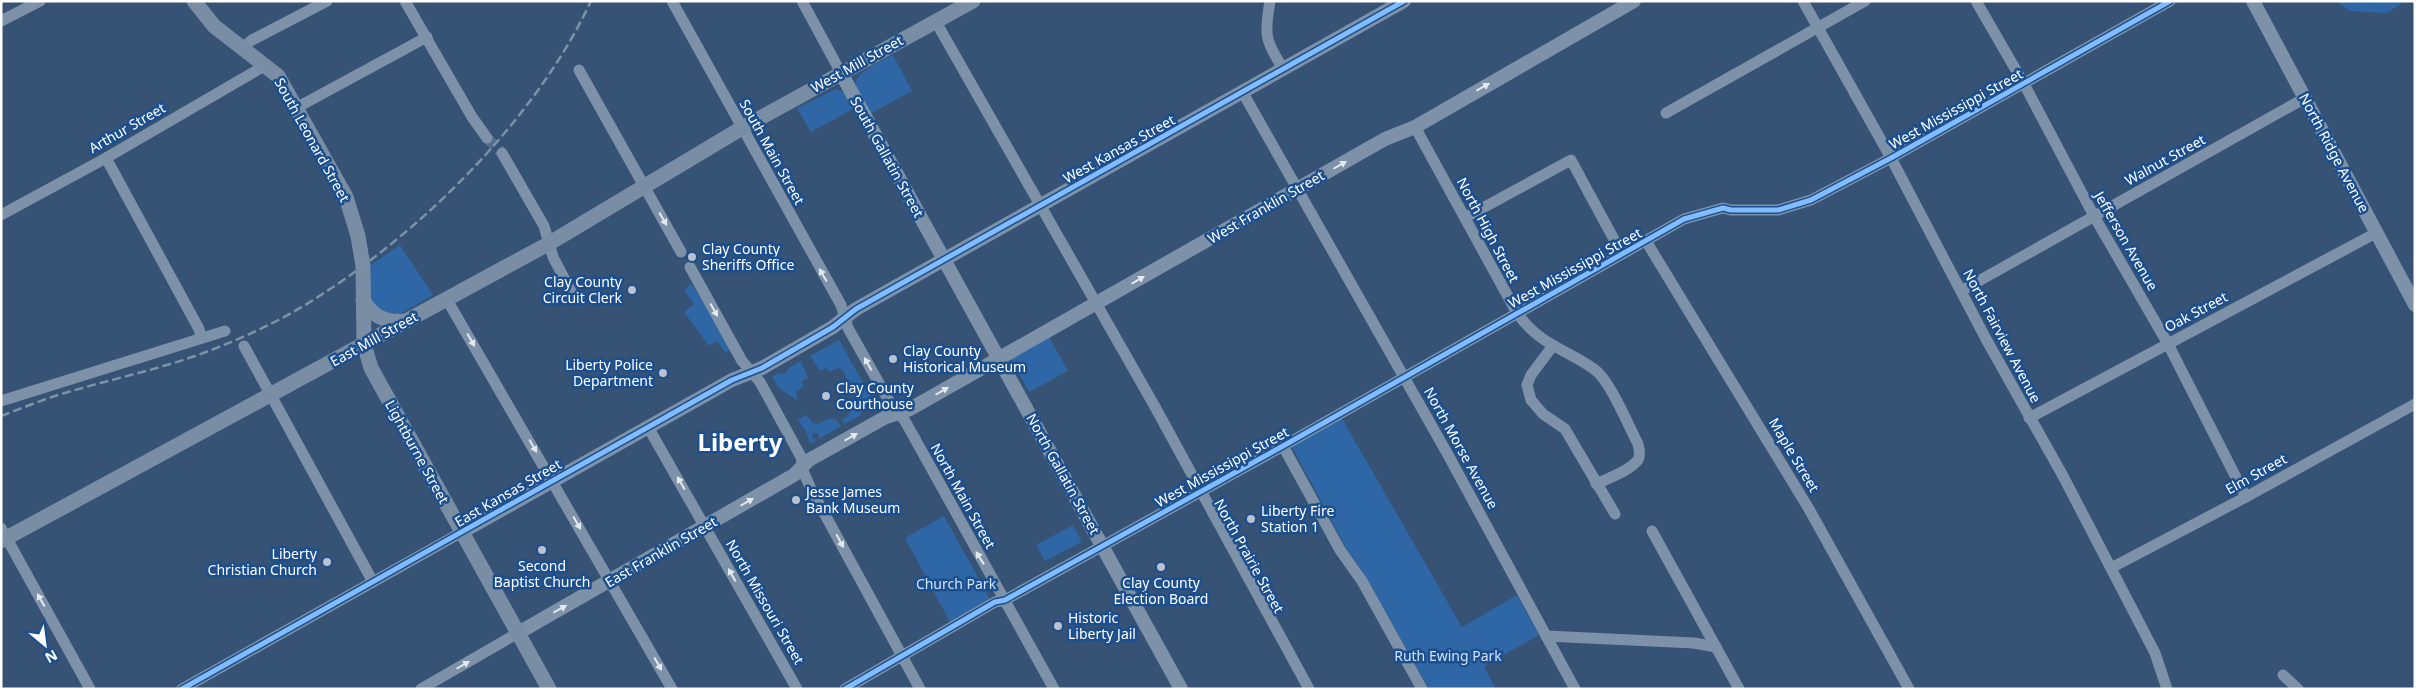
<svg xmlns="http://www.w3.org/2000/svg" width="2416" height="690" font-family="'Noto Sans',sans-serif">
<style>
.green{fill:#2f66a5}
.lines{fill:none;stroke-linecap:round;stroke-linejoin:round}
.minor-tunnel{stroke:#546c89;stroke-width:11;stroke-dasharray:11 5.5;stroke-linecap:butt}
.minor{stroke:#7d92a8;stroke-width:11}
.tertiary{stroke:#7d92a8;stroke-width:14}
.secondary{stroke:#798da4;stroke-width:15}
.rail{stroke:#7e92a7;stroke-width:2.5;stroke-dasharray:9 4;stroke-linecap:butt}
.cycleway-casing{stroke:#1b4f8f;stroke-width:8}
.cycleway{stroke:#80bcff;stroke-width:5}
.oneway{fill:#e5e9ee}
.poi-dot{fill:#b9c2ce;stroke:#1b4f8f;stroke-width:2}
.labels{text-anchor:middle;stroke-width:5;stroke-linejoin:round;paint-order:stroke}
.street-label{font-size:14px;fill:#fff;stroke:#1b4f8f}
.poi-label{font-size:14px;fill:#fff;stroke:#1b4f8f;text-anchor:start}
.park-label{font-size:14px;fill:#cfe3fa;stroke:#1b4f8f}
.town-label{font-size:24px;font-weight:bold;fill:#fff;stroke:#1b4f8f}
</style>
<rect width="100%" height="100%" fill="#365274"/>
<!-- green -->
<g class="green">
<path d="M2336 1H2405L2387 13 2350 11Z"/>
<path d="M893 55 912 91 870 114C866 106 858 96 856 86 852 73 883 60 893 55Z"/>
<path d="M836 89 846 93 855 108 811 132 797 108Z"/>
<path d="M400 245 433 295 404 312 392 316 382 314 368 297V267Z"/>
<path d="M691 284 702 299 730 349 726 353 716 341 709 346 684 312 694 304 684 290Z"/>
<path d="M1049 337 1068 371 1029 392 1011 359Z"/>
<path d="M839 340 876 406 862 412 860 416 844 424 842 420 849 415 851 408 853 410 859 407 856 401 857 397 852 390 853 389 842 370 839 368 829 372 826 368 820 371 810 356Z"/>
<path d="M801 361 808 378 802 381 803 387 796 392 798 401 780 389 772 377 779 373 785 374 788 368Z"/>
<path d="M806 415 813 423 817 424 830 418 832 420 835 418 841 426 819 439 818 433H813L812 438 817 440 810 444 806 431 797 420Z"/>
<path d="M1341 417 1462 627 1517 595 1539 635 1484 666 1496 689H1429L1366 577 1345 546 1292 447Z"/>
<path d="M944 516 990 599 950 622 905 538Z"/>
<path d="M1073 525 1082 542 1045 561 1036 545Z"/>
</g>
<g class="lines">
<!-- minor-tunnel -->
<path class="minor-tunnel" d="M487 138 502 153"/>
<!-- minor -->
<g class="minor">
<path d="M405 1 472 117 487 138"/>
<path d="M672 1 841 305 848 328 889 401 905 421 1054 689"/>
<path d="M802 1 841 73"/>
<path d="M1270 1C1264 35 1265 41 1284 70"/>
<path d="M1803 1 1891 158 1986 339 2063 476 2155 653 2167 689"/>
<path d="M1976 1 2024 84 2094 216 2168 344 2246 497"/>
<path d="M1 21 40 1"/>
<path d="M936 22 1154 405 1309 689"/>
<path d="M242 48 252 40 327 1"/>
<path d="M579 70 681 252"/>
<path d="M1243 93 1447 453 1575 689"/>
<path d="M296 108 427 37"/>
<path d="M1666 113 1865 1"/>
<path d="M1415 127 1517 313C1542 347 1563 347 1594 369 1610 380 1628 425 1638 444 1639 449 1641 455 1638 460 1629 471 1609 478 1596 484"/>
<path d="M502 153 544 226 553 257 573 295"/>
<path d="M106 158 199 329 201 337"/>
<path d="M1 215 106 158 266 65"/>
<path d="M1466 217 1571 160 1622 254"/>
<path d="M1646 241 1809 509 1909 689"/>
<path d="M690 267 742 361 760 382 801 457 803 471 811 489 920 689"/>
<path d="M1961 291 2305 98"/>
<path d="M446 298 672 689"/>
<path d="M244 346 373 582"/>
<path d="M1552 347 1531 375 1527 385 1531 400 1543 414 1565 429 1615 514"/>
<path d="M1 401 225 331"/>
<path d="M2029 418 2376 233"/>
<path d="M648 427 797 689"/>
<path d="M1283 446 1340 550 1362 581 1422 689"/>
<path d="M1 528 90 689"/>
<path d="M1652 531 1739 689"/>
<path d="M2111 568 2246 497 2415 404"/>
<path d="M1546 636 1694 643 1716 647"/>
<path d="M2283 675 2298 689"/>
<path d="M182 689 462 532"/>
<path d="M421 689 518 633"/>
<path d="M845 689 995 602 1005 600 1283 446 1684 219 1723 208 1731 210H1778L1811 200 1891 158 2170 1"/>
</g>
<!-- tertiary -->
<g class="tertiary">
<path d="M2253 1 2415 305"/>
<path d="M841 73 1181 689"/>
<path d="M462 532 732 380 762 368 833 327 856 309 1404 1"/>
<path d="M518 633 794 475 809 460 886 417 910 409 1385 139 1415 127 1634 1"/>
</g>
<!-- secondary -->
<g class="secondary">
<path d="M194 1 214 26 278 76 346 197 358 236 363 266 364 344 371 368 549 689"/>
<path d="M363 300C373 317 386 323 405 321"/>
<path d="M1 541 548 244 742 128 973 1"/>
</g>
<!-- rail -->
<path class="rail" d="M1 416C20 409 39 401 58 395 107 380 158 370 206 352 240 339 274 324 305 305 417 237 535 121 591 1"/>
<defs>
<g id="cycleway">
<path d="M182 689 732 380 762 368 833 327 856 309 1404 1"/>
<path d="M845 689 995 602 1005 600 1283 446 1684 219 1723 208 1731 210H1778L1811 200 1891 158 2170 1"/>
</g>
</defs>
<!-- cycleway casing -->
<use href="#cycleway" class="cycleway-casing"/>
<!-- cycleway -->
<use href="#cycleway" class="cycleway"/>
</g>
<!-- one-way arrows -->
<defs><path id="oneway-solid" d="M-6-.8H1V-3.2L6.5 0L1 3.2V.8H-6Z" transform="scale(1.25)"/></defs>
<g class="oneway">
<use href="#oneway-solid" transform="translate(1483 87) rotate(-29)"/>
<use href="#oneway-solid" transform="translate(1340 165) rotate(-30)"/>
<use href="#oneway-solid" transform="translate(663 219) rotate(60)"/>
<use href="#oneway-solid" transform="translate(823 275) rotate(-120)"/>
<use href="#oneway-solid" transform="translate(1138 280) rotate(-30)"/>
<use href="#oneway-solid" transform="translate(714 310) rotate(61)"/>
<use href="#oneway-solid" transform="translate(471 340) rotate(60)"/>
<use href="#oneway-solid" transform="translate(868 364) rotate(-119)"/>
<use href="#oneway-solid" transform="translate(942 391) rotate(-30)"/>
<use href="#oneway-solid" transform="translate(851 437) rotate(-30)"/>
<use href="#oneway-solid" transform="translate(533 446) rotate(60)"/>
<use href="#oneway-solid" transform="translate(681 483) rotate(-120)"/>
<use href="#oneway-solid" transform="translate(747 502) rotate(-30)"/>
<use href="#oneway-solid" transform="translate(577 523) rotate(60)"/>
<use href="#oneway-solid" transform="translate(840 541) rotate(62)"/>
<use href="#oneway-solid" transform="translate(980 558) rotate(-122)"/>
<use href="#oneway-solid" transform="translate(732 575) rotate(-119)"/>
<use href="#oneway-solid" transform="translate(41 600) rotate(-119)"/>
<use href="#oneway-solid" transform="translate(560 609) rotate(-29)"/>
<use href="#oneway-solid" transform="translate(658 664) rotate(61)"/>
<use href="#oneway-solid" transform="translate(463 665) rotate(-30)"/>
</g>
<!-- markers -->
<g class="poi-dot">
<circle cx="692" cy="257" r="5"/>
<circle cx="632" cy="290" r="5"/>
<circle cx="893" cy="359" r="5"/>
<circle cx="663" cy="373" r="5"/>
<circle cx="826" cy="396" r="5"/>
<circle cx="796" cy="500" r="5"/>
<circle cx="1251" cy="519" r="5"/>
<circle cx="542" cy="550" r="5"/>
<circle cx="327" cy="562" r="5"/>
<circle cx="1161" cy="567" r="5"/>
<circle cx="1058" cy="626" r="5"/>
</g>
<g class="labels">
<!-- street labels -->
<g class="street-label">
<text transform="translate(857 64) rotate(-29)" y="5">West Mill Street</text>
<text transform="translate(1956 109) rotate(-29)" y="5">West Mississippi Street</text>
<text transform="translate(127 128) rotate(-30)" y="5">Arthur Street</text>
<text transform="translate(312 140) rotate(61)" y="5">South Leonard Street</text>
<text transform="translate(1119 149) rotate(-29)" y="5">West Kansas Street</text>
<text transform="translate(772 152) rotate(61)" y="5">South Main Street</text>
<text transform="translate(2334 153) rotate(62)" y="5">North Ridge Avenue</text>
<text transform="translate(887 157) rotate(61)" y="5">South Gallatin Street</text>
<text transform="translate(2165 160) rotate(-29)" y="5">Walnut Street</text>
<text transform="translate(1266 207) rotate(-30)" y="5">West Franklin Street</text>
<text transform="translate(1488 230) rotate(62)" y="5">North High Street</text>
<text transform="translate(2126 241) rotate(60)" y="5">Jefferson Avenue</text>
<text transform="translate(1575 268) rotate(-29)" y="5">West Mississippi Street</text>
<text transform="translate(2196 312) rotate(-28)" y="5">Oak Street</text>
<text transform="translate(2002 336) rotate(62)" y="5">North Fairview Avenue</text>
<text transform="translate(374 339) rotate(-29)" y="5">East Mill Street</text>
<text transform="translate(1461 448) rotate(61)" y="5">North Morse Avenue</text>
<text transform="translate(417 452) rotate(61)" y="5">Lightburne Street</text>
<text transform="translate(1794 455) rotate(59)" y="5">Maple Street</text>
<text transform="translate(1222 467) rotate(-29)" y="5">West Mississippi Street</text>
<text transform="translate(1063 474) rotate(61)" y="5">North Gallatin Street</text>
<text transform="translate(2256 474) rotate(-29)" y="5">Elm Street</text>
<text transform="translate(508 493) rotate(-30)" y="5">East Kansas Street</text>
<text transform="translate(963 496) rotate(61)" y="5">North Main Street</text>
<text transform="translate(661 552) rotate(-30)" y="5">East Franklin Street</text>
<text transform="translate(1249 556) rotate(61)" y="5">North Prairie Street</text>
<text transform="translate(765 602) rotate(60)" y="5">North Missouri Street</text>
</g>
<!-- poi labels -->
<g class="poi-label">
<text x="702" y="254">Clay County<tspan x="702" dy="16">Sheriffs Office</tspan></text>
<text x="622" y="287" text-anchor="end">Clay County<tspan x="622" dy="16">Circuit Clerk</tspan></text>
<text x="903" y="356">Clay County<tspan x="903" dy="16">Historical Museum</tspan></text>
<text x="653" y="370" text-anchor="end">Liberty Police<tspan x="653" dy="16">Department</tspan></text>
<text x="836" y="393">Clay County<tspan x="836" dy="16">Courthouse</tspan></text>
<text x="806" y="497">Jesse James<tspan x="806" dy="16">Bank Museum</tspan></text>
<text x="1261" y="516">Liberty Fire<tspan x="1261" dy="16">Station 1</tspan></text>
<text x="317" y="559" text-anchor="end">Liberty<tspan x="317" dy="16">Christian Church</tspan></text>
<text x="542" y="571" text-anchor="middle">Second<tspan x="542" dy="16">Baptist Church</tspan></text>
<text x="1161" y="588" text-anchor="middle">Clay County<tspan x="1161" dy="16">Election Board</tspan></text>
<text x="1068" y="623">Historic<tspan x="1068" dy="16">Liberty Jail</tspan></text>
</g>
<!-- park labels -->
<g class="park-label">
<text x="956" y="589">Church Park</text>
<text x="1448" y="661">Ruth Ewing Park</text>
</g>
<!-- town labels -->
<g class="town-label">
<text x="740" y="451">Liberty</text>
</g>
</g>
<!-- border -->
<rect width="2416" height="690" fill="none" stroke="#ffffff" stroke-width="5"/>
<!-- north arrow -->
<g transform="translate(45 645) rotate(151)" stroke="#1b4f8f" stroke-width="4" paint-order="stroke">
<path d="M0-4L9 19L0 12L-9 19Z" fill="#ffffff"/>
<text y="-8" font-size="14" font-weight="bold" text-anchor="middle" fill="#ffffff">N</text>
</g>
</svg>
